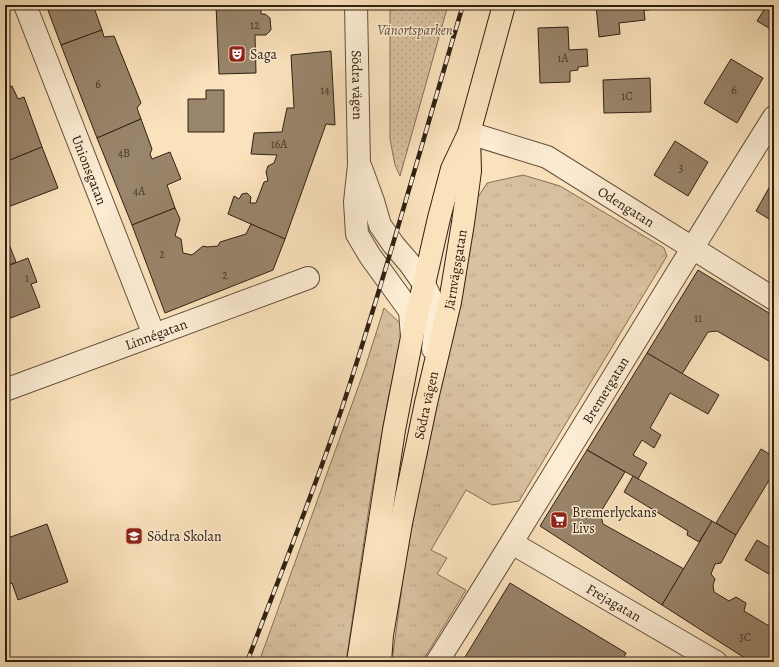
<svg xmlns="http://www.w3.org/2000/svg" width="779" height="667" font-family="Alegreya,serif">
<style>
.grass{fill:url(#grass-tufts);stroke:#847059}
.park{fill:url(#park-dots);stroke:#847059}
.building{fill:#99856b;stroke:#302013}
.lines{fill:none;stroke-linecap:round;stroke-linejoin:round}
.minor-casing{stroke:#62503d;stroke-width:24}
.major-casing{stroke:#302013;stroke-width:24}
.minor{stroke:#fcecd3;stroke-width:22}
.major{stroke:#fae2bc;stroke-width:22}
.rail-casing{stroke:#302013;stroke-width:4.5}
.rail{stroke:#fcecd3;stroke-width:3;stroke-dasharray:9;stroke-linecap:butt}
.labels{text-anchor:middle;stroke-width:3;stroke-linejoin:round;paint-order:stroke}
.number-label{font-size:12px;fill:#4a3929}
.park-label{font-size:14px;font-style:italic;fill:#62503d;stroke:#fcecd3}
.poi-label{font-size:14px;fill:#302013;stroke:#fcecd3;text-anchor:start}
.street-label{font-size:14px;fill:#302013;stroke:#fcecd3}
</style>
<defs>
<pattern id="grass-tufts" width="24" height="20" patternUnits="userSpaceOnUse"><rect width="24" height="20" fill="#d8c19f"/><path d="M3 7l-1-3M5 7V3M7 7l1-3M15 17l-1-3M17 17v-4M19 17l1-3" fill="none" stroke="#baa688"/></pattern>
<pattern id="park-dots" width="8" height="8" patternUnits="userSpaceOnUse"><rect width="8" height="8" fill="#d8c19f"/><path d="M2 2h.1M6 6h.1" fill="none" stroke="#baa688" stroke-width="1.8" stroke-linecap="round"/></pattern>
</defs>
<rect width="100%" height="100%" fill="#fae2bc"/>
<filter id="stains"><feTurbulence type="fractalNoise" baseFrequency=".005" numOctaves="4"/><feColorMatrix values="0 0 0 0 .2 0 0 0 0 .09 0 0 0 0 .02 0 0 0 .5 -.17"/></filter>
<radialGradient id="worn" r=".72"><stop offset=".6" stop-color="#630" stop-opacity="0"/><stop offset="1" stop-color="#630" stop-opacity=".3"/></radialGradient>
<!-- grass -->
<g class="grass">
<path d="M523 175 560 186 664 248 667 256 519 501 492 505 466 490 431 550 447 558 437 574 466 590 422 662H392L406 555 454 321 473 205 487 183Z"/>
<path d="M384 308 401 324 402 337 388 399 370 501 346 662H259L364 371Z"/>
</g>
<!-- park -->
<path class="park" d="M390 5H448L400 176 395 165 390 139Z"/>
<!-- building -->
<g class="building">
<path d="M46 5H93L102 30 61 45Z"/>
<path d="M216 5H265L261 10V14H265L270 18 271 30 266 35H255L256 73 219 74Z"/>
<path d="M596 5H648L649 10H644L645 20 619 23 620 34 599 37Z"/>
<path d="M767 5H774V31L757 21Z"/>
<path d="M568 27 569 50 587 49 588 66 578 67V70L570 71V82L540 83 538 28Z"/>
<path d="M102 30 104 37 114 36 141 103 137 108 141 119 97 138 61 45Z"/>
<path d="M331 51 335 125 326 124 285 239 228 214 234 196 239 199 242 194 247 193 251 197 250 203H256L264 182 268 181 266 172 268 166 274 163 277 155 251 154 254 133 282 132 287 108H294L291 55Z"/>
<path d="M731 59 763 78 737 123 704 103Z"/>
<path d="M650 78 651 112 604 113 603 80Z"/>
<path d="M12 86 18 99 24 97 42 147 5 162V89Z"/>
<path d="M206 90H224V132H188V99H206Z"/>
<path d="M141 119 152 149 150 154 152 159 170 152 181 179 167 185 175 208 132 225 97 138Z"/>
<path d="M675 141 708 162 688 196 654 175Z"/>
<path d="M42 147 58 188 8 207 5 200V162Z"/>
<path d="M774 179V222L756 211Z"/>
<path d="M175 208 180 219 175 236 181 239 183 253 192 255 203 246 207 247 218 246 220 242 246 234 251 224 285 239 273 270 165 313 132 225Z"/>
<path d="M5 234 16 262 5 267Z"/>
<path d="M28 258 37 282 31 284 40 307 5 320V267Z"/>
<path d="M698 270 774 316V364L717 331 708 332 682 374 647 353Z"/>
<path d="M647 353 719 395 708 414 670 393 650 428 661 435 654 448 642 440 633 455 647 463 638 479 587 450Z"/>
<path d="M761 449 774 457V472L736 535 716 523Z"/>
<path d="M587 450 625 472 600 513 603 524 684 569 662 605 540 526Z"/>
<path d="M633 476 712 521 699 542 687 535 688 531 624 492Z"/>
<path d="M712 521 736 535 721 563 715 564 711 574 715 579 713 585 714 592 729 601 736 597 746 603 744 611 774 629V662H751L662 605Z"/>
<path d="M47 524 68 582 18 600 12 583 5 586V539Z"/>
<path d="M757 540 774 550V577L745 560Z"/>
<path d="M510 583 626 653 621 662H537L531 659 529 662H462Z"/>
</g>
<g class="lines">
<defs>
<g id="minor">
<path id="s1" d="M25 5 154 335"/>
<path id="s2" d="M356 5 359 165 355 202 357 234 370 256 410 311 412 337"/>
<path id="s3" d="M469 133 547 157 774 299"/>
<path d="M361 168 373 201 380 225 393 244 410 264 424 284 433 303 435 332 433 349"/>
<path id="s4" d="M5 390 308 278"/>
<path id="s5" d="M512 543 716 662"/>
<path id="s6" d="M437 662C551 482 660 298 774 117"/>
</g>
<g id="major">
<path d="M358 662 394 430 412 337 439 218 452 169 469 133 504 5"/>
<path id="s7" d="M380 662 382 635 401 523 426 403 450 302 463 223 470 171 469 136"/>
</g>
</defs>
<!-- minor casing -->
<use href="#minor" class="minor-casing"/>
<!-- major casing -->
<use href="#major" class="major-casing"/>
<!-- minor -->
<use href="#minor" class="minor"/>
<!-- major -->
<use href="#major" class="major"/>
<defs>
<path id="rail" d="M247 662C279 578 313 494 342 408 386 275 423 139 463 5"/>
</defs>
<!-- rail casing -->
<use href="#rail" class="rail-casing"/>
<!-- rail -->
<use href="#rail" class="rail"/>
</g>
<!-- icons -->
<defs>
<symbol id="theatre-square" viewBox="-11 -11 22 22"><rect x="-9" y="-9" width="18" height="18" rx="4" fill="#8f2418" stroke="#fcecd3"/><path d="M-5-5.5Q0-4 5-5.5V0Q5 5 0 6Q-5 5-5 0ZM-3.3-2.5H-1v1.5H-3.3ZM1-2.5H3.3v1.5H1ZM-2.8 1Q0 5.5 2.8 1Z" fill="#fff"/></symbol>
<symbol id="supermarket-square" viewBox="-11 -11 22 22"><rect x="-9" y="-9" width="18" height="18" rx="4" fill="#8f2418" stroke="#fcecd3"/><path d="M-6-5.5h2.5l.6 2H6L4.5 2H-2.5L-4.4-4H-6ZM-1.5 3.2a1.3 1.3 0 1 0 .1 0ZM3 3.2a1.3 1.3 0 1 0 .1 0Z" fill="#fff"/></symbol>
<symbol id="school-square" viewBox="-11 -11 22 22"><rect x="-9" y="-9" width="18" height="18" rx="4" fill="#8f2418" stroke="#fcecd3"/><path d="M0-5L7-2L0 1L-7-2ZM-4 1L0 2.5L4 1V4Q0 6-4 4Z" fill="#fff"/></symbol>
</defs>
<g fill-rule="evenodd">
<use href="#theatre-square" x="227" y="44" width="20" height="20"/>
<use href="#supermarket-square" x="549" y="510" width="20" height="20"/>
<use href="#school-square" x="124" y="526" width="20" height="20"/>
</g>
<g class="labels">
<!-- number labels -->
<g class="number-label">
<text x="255" y="29">12</text>
<text x="563" y="62">1A</text>
<text x="98" y="88">6</text>
<text x="325" y="94">14</text>
<text x="734" y="94">6</text>
<text x="627" y="100">1C</text>
<text x="279" y="148">16A</text>
<text x="124" y="157">4B</text>
<text x="681" y="172">3</text>
<text x="139" y="195">4A</text>
<text x="162" y="258">2</text>
<text x="225" y="279">2</text>
<text x="27" y="282">1</text>
<text x="698" y="322">11</text>
<text x="745" y="641">3C</text>
</g>
<!-- park labels -->
<g class="park-label">
<text x="415" y="35">Vänortsparken</text>
</g>
<!-- poi labels -->
<g class="poi-label">
<text x="250" y="59">Saga</text>
<text x="572" y="517">Bremerlyckans<tspan x="572" dy="16">Livs</tspan></text>
<text x="147" y="541">Södra Skolan</text>
</g>
<!-- street labels -->
<g class="street-label">
<text dy="5" stroke="none"><textPath href="#s2" startOffset="80">Södra vägen</textPath></text>
<text dy="5" stroke="none"><textPath href="#s1" startOffset="177">Unionsgatan</textPath></text>
<text dy="5" stroke="none"><textPath href="#s3" startOffset="175">Odengatan</textPath></text>
<text dy="5" stroke="none"><textPath href="#s7" startOffset="400">Järnvägsgatan</textPath></text>
<text dy="5" stroke="none"><textPath href="#s4" startOffset="161">Linnégatan</textPath></text>
<text dy="5" stroke="none"><textPath href="#s6" startOffset="320">Bremergatan</textPath></text>
<text dy="5" stroke="none"><textPath href="#s7" startOffset="261">Södra vägen</textPath></text>
<text dy="5" stroke="none"><textPath href="#s5" startOffset="118">Frejagatan</textPath></text>
</g>
</g>
<!-- margin -->
<rect width="779" height="667" fill="none" stroke="#fae2bc" stroke-width="20"/>
<rect x="6" y="6" width="767" height="655" fill="none" stroke="#302013" stroke-width="2"/>
<rect x="10" y="10" width="759" height="647" fill="none" stroke="#302013"/>
<rect width="100%" height="100%" filter="url(#stains)"/>
<rect width="100%" height="100%" fill="url(#worn)"/>
</svg>
